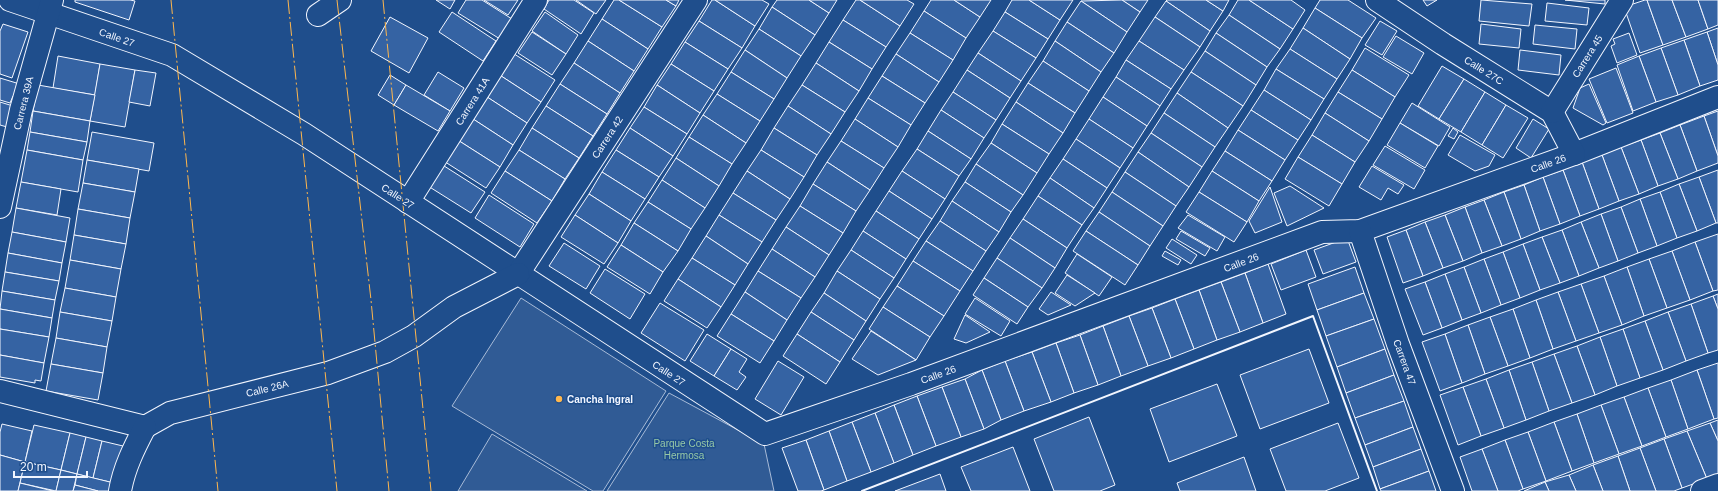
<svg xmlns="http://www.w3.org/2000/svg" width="1718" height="491" font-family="Arial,sans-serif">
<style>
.green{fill:#305b95;stroke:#a8bbd7}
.building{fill:#3563a3;stroke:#f2f6ff}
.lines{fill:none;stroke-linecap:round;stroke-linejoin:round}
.minor-casing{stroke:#f2f6ff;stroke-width:24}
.minor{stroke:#1f4e8c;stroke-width:22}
.wall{stroke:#f2f6ff;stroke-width:2}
.power{stroke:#ffb74d;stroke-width:1;stroke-dasharray:14 3 2 3;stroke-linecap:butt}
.poi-dot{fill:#ffb74d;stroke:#1f4e8c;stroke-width:1.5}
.labels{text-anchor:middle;stroke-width:3;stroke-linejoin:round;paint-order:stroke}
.street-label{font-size:10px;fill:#f2f6ff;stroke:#1f4e8c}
.poi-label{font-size:10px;font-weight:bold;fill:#f2f6ff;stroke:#1f4e8c;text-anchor:start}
.park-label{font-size:10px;fill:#97c8a6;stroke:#1f4e8c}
</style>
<rect width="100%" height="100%" fill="#1f4e8c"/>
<!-- green -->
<g class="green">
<path d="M521 298 666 391 603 491H593L452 406Z"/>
<path d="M669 393 764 444 774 491H607Z"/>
<path d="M492 434 587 491H458Z"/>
</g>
<!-- building -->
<g class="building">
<path d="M75 0H130L135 1 129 20 75 2Z"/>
<path d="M436 0H455L450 9Z"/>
<path d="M466 0H482L512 19 500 39 458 13Z"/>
<path d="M484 0H518L508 15Z"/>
<path d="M549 0H574L594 13 581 34 544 9Z"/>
<path d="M576 0H606L596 14Z"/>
<path d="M614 0H619L662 27 648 49 602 19Z"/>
<path d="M619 0H666L676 6 662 27Z"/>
<path d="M666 0H679L676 6Z"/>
<path d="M712 0H715L755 26 742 48 699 21Z"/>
<path d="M715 0H762L769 4 755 26Z"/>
<path d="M777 0H809L829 13 815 35 772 7Z"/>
<path d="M809 0H837L829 13Z"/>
<path d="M856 0H860L900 26 886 47 843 20Z"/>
<path d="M860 0H907L914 4 900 26Z"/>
<path d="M931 0H954L980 17 966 38 924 11Z"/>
<path d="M954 0H991L980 17Z"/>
<path d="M1012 0H1029L1060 20 1048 39 1005 12Z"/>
<path d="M1029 0H1073L1060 20Z"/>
<path d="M1122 0H1148L1140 12Z"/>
<path d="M1122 0 1140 12 1127 32 1081 1Z"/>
<path d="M1167 0H1206L1223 11 1210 31 1166 1Z"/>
<path d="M1206 0H1229L1223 11Z"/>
<path d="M1238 0H1249L1293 29 1280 49 1229 15Z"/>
<path d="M1249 0H1291L1305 10 1293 29Z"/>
<path d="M1320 0H1348L1376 18 1362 38 1315 8Z"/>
<path d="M1423 0H1437L1427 6Z"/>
<path d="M1481 0 1532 4 1529 26 1479 21Z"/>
<path d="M1565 0H1605V4Z"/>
<path d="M1645 0H1647L1663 45 1640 53 1624 7Z"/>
<path d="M1647 0H1672L1686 37 1663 45Z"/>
<path d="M1672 0H1698L1708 29 1686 37Z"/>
<path d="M1698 0H1718V25L1708 29Z"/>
<path d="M1081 1 1127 32 1114 53 1067 22Z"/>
<path d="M1166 1 1210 31 1200 47 1155 17Z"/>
<path d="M1547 3 1589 8 1587 25 1545 21Z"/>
<path d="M772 7 815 35 801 56 759 29Z"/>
<path d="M1315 8 1362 38 1350 59 1303 28Z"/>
<path d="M924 11 966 38 953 60 910 33Z"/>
<path d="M452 12 496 41 483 61 439 32Z"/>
<path d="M545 12 578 35 566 54 532 31Z"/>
<path d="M1005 12 1048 39 1036 58 993 31Z"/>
<path d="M1229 15 1280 49 1267 67 1216 33Z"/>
<path d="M390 17 428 38 409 73 371 51Z"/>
<path d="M1155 17 1200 47 1184 70 1139 41Z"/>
<path d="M602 19 648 49 634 71 588 41Z"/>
<path d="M843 20 886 47 872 69 829 42Z"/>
<path d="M699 21 742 48 728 69 685 42Z"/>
<path d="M1380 21 1397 31 1382 55 1365 45Z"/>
<path d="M1067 22 1114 53 1101 72 1055 41Z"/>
<path d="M3 24 28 32 12 78 0 74V31Z"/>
<path d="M1481 24 1521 29 1519 48 1479 44Z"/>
<path d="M1535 25 1577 29 1575 49 1533 44Z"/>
<path d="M1303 28 1350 59 1337 79 1290 49Z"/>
<path d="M1718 28V65L1707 32Z"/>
<path d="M759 29 801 56 787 78 745 50Z"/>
<path d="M993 31 1036 58 1021 81 978 53Z"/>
<path d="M532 32 566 54 552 75 518 53Z"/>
<path d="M1707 32 1718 65V80L1700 86 1684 40Z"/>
<path d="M910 33 953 60 939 82 896 54Z"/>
<path d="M1216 33 1267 67 1256 85 1205 51Z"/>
<path d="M1629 33 1637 55 1617 63 1611 46 1615 44 1613 39Z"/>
<path d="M1396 36 1424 53 1412 74 1383 57Z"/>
<path d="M1684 40 1700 86 1678 95 1661 48Z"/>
<path d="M588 41 634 71 620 93 574 63Z"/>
<path d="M1055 41 1101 72 1089 91 1043 61Z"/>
<path d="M1139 41 1184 70 1171 89 1126 60Z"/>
<path d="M685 42 728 69 714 91 671 64Z"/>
<path d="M829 42 872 69 859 91 816 63Z"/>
<path d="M1365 48 1409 75 1395 97 1352 70Z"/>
<path d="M1661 48 1678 95 1656 102 1639 56Z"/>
<path d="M1290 49 1337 79 1324 99 1276 69Z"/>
<path d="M508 50 555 80 541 102 495 72Z"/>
<path d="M745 50 787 78 774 99 731 72Z"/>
<path d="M1520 50 1561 55 1559 75 1518 70Z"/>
<path d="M1205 51 1256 85 1243 106 1191 72Z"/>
<path d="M978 53 1021 81 1010 98 967 70Z"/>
<path d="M896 54 939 82 925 103 882 76Z"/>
<path d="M58 56 100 64 95 95 53 88Z"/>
<path d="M1639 56 1656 102 1633 111 1617 65Z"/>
<path d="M1126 60 1171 89 1160 106 1116 77Z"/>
<path d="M1043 61 1089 91 1075 113 1028 83Z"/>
<path d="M574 63 620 93 607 114 560 84Z"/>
<path d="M816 63 859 91 845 112 802 85Z"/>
<path d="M100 64 135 70 125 127 90 121Z"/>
<path d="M671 64 714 91 700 113 657 85Z"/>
<path d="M1442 66 1464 79 1439 119 1418 106Z"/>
<path d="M1616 68 1633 113 1607 123 1589 79Z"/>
<path d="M1276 69 1324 99 1311 120 1264 90Z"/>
<path d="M135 70 156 73 150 106 129 102Z"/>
<path d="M967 70 1010 98 996 120 953 92Z"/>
<path d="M1352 70 1395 97 1382 119 1338 92Z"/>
<path d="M438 72 464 88 450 111 424 95Z"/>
<path d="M495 72 541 102 527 123 481 93Z"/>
<path d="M731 72 774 99 760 121 717 94Z"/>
<path d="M1191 72 1243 106 1228 128 1177 93Z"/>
<path d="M390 75 406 85 394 105 378 95Z"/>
<path d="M882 76 925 103 911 125 868 98Z"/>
<path d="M1116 77 1160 106 1147 126 1103 97Z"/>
<path d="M0 78 23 85 18 98 13 96 10 103 0 100Z"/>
<path d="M1464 79 1485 92 1461 132 1439 119Z"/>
<path d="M1028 83 1075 113 1063 133 1016 102Z"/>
<path d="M560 84 607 114 593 136 546 106Z"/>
<path d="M1589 84 1606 123 1603 125 1573 108 1580 88Z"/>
<path d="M38 85 95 95 90 121 33 111Z"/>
<path d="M406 85 450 111 438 131 394 105Z"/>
<path d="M657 85 700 113 687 134 644 107Z"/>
<path d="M802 85 845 112 831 134 788 106Z"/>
<path d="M1264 90 1311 120 1298 140 1251 110Z"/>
<path d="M953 92 996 120 984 138 941 110Z"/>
<path d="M1338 92 1382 119 1369 141 1325 113Z"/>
<path d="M1485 92 1506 105 1482 145 1461 132Z"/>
<path d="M481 93 527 123 513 145 467 115Z"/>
<path d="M1177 93 1228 128 1215 147 1164 113Z"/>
<path d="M717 94 760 121 746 143 703 115Z"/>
<path d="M1103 97 1147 126 1133 148 1089 119Z"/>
<path d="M868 98 911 125 898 147 855 119Z"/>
<path d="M0 102 13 106 7 127 0 125Z"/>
<path d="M1016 102 1063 133 1049 154 1002 124Z"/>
<path d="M1412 103 1450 127 1439 146 1400 123Z"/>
<path d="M1506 105 1528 118 1503 158 1482 145Z"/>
<path d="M546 106 593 136 579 158 532 128Z"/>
<path d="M788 106 831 134 817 155 774 128Z"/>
<path d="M644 107 687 134 673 156 630 128Z"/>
<path d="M941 110 984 138 971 159 928 131Z"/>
<path d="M1251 110 1298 140 1285 160 1238 130Z"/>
<path d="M33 111 90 121 87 142 30 132Z"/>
<path d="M1718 111V156L1704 116Z"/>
<path d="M1164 113 1215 147 1202 167 1151 133Z"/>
<path d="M1325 113 1369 141 1355 162 1312 135Z"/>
<path d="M467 115 513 145 500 167 453 137Z"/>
<path d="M703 115 746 143 732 164 689 137Z"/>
<path d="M1704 116 1718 156V163L1697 171 1680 125Z"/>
<path d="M855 119 898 147 884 168 841 141Z"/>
<path d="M1089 119 1133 148 1120 168 1076 139Z"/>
<path d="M1533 119 1549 129 1531 158 1516 148Z"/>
<path d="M1400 123 1438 146 1425 168 1387 145Z"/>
<path d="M1002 124 1049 154 1037 173 991 143Z"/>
<path d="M1680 125 1697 171 1678 179 1660 133Z"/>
<path d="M532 128 579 158 565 179 519 150Z"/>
<path d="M630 128 673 156 659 177 616 150Z"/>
<path d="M774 128 817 155 804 177 761 150Z"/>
<path d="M1453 128 1458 132 1454 139 1448 136Z"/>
<path d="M1238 130 1285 160 1272 181 1225 151Z"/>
<path d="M928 131 971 159 959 176 917 149Z"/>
<path d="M30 132 87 142 83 160 27 150Z"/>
<path d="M92 132 154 143 149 171 87 160Z"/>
<path d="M1151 133 1202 167 1189 187 1138 152Z"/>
<path d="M1660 133 1678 179 1658 186 1641 140Z"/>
<path d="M1312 135 1355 162 1342 184 1298 157Z"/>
<path d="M1460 135 1495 155 1489 166 1475 171 1448 155Z"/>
<path d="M453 137 500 167 486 188 439 158Z"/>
<path d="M689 137 732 164 719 186 676 158Z"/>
<path d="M1076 139 1120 168 1107 188 1063 159Z"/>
<path d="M1641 140 1658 186 1639 194 1621 147Z"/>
<path d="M841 141 884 168 870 190 827 162Z"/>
<path d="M991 143 1037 173 1023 195 976 164Z"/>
<path d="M1385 146 1425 170 1414 189 1373 165Z"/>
<path d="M1621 147 1639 194 1619 201 1602 155Z"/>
<path d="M917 149 959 176 945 199 902 171Z"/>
<path d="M27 150 83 160 78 192 21 182Z"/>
<path d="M519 150 565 179 552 201 505 171Z"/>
<path d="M616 150 659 177 645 199 602 172Z"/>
<path d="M761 150 804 177 790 199 747 171Z"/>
<path d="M1225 151 1272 181 1259 201 1212 171Z"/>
<path d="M1138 152 1189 187 1176 206 1125 172Z"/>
<path d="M1602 155 1619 201 1599 209 1582 162Z"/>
<path d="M1298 157 1342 184 1329 206 1285 179Z"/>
<path d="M676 158 719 186 705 208 662 180Z"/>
<path d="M1063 159 1107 188 1094 208 1050 178Z"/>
<path d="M87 160 139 169 135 192 83 183Z"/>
<path d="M827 162 870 190 856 211 813 184Z"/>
<path d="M1582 162 1599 209 1580 216 1563 170Z"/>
<path d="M441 164 485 192 471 213 428 186Z"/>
<path d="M976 164 1023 195 1011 212 965 182Z"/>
<path d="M1372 166 1404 185 1398 194 1388 188 1381 200 1359 187Z"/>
<path d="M1563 170 1580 216 1560 224 1543 177Z"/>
<path d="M1718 170V223H1716L1699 177Z"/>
<path d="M505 171 552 201 537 223 491 193Z"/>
<path d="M747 171 790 199 776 220 733 193Z"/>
<path d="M902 171 945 199 932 219 889 191Z"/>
<path d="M1212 171 1259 201 1247 222 1199 192Z"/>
<path d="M602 172 645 199 631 221 589 194Z"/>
<path d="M1125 172 1176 206 1163 226 1112 192Z"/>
<path d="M1543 177 1560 224 1540 231 1524 185Z"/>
<path d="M1699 177 1716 223 1697 231 1679 184Z"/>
<path d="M1050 178 1094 208 1082 225 1038 196Z"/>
<path d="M662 180 705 208 691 229 648 202Z"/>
<path d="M21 182 61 189 57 215 16 208Z"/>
<path d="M965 182 1011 212 999 232 952 201Z"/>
<path d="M83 183 135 192 130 218 78 209Z"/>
<path d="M813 184 856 211 843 233 800 206Z"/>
<path d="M1679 184 1697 231 1677 238 1660 192Z"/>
<path d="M1524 185 1540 231 1521 239 1504 192Z"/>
<path d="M1290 186 1324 208 1287 226 1274 193Z"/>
<path d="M1270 187 1282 222 1255 233 1249 221Z"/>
<path d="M889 191 932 219 919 239 876 211Z"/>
<path d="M1112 192 1163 226 1150 246 1099 212Z"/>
<path d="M1199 192 1247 222 1234 242 1186 212Z"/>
<path d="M1504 192 1521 239 1502 246 1484 200Z"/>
<path d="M1660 192 1677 238 1657 246 1640 199Z"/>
<path d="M733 193 776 220 762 242 719 215Z"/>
<path d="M589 194 631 221 618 243 575 215Z"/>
<path d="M489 195 534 224 520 247 475 218Z"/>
<path d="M1038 196 1082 225 1067 248 1023 219Z"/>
<path d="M1640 199 1657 246 1638 253 1621 207Z"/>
<path d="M1484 200 1502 246 1482 253 1465 207Z"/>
<path d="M952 201 999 232 986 251 940 221Z"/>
<path d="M648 202 691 229 678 251 634 223Z"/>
<path d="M800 206 843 233 829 255 786 227Z"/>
<path d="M1465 207 1482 253 1463 261 1445 215Z"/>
<path d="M1621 207 1638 253 1618 261 1601 214Z"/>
<path d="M16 208 70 218 66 242 12 232Z"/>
<path d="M78 209 130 218 126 244 74 235Z"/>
<path d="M876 211 919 239 906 259 863 231Z"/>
<path d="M1099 212 1150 246 1138 265 1086 231Z"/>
<path d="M1601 214 1618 261 1599 268 1581 222Z"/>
<path d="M575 215 618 243 604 264 561 237Z"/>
<path d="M719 215 762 242 748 264 706 236Z"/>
<path d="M1188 215 1225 237 1217 251 1178 228Z"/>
<path d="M1445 215 1463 261 1443 268 1425 222Z"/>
<path d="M1023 219 1067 248 1055 268 1010 238Z"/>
<path d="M940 221 986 251 973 271 926 241Z"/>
<path d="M1425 222 1443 268 1423 276 1406 230Z"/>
<path d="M1581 222 1599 268 1579 276 1562 230Z"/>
<path d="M634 223 678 251 663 272 621 245Z"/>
<path d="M786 227 829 255 815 277 772 249Z"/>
<path d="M1406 230 1423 276 1403 283 1387 237Z"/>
<path d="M1562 230 1579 276 1560 283 1542 237Z"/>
<path d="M863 231 906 259 894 278 851 250Z"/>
<path d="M1086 231 1138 265 1125 285 1073 251Z"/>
<path d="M1181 231 1210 248 1205 256 1176 239Z"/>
<path d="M12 232 66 242 62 263 8 253Z"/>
<path d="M1718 234V290L1713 291 1695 242Z"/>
<path d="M74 235 126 244 121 269 70 260Z"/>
<path d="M706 236 748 264 735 285 692 258Z"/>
<path d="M1542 237 1560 283 1540 290 1523 244Z"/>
<path d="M1010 238 1055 268 1042 288 997 258Z"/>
<path d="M1347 238 1356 262 1323 274 1314 250Z"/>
<path d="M1172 239 1197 255 1191 264 1166 248Z"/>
<path d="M926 241 973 271 960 291 913 261Z"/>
<path d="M1695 242 1713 291 1690 300 1672 251Z"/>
<path d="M564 243 600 266 586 289 549 266Z"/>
<path d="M1523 244 1540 290 1520 298 1503 252Z"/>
<path d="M621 245 663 272 650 294 607 267Z"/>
<path d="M772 249 815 277 801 298 758 271Z"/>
<path d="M851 250 894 278 880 299 837 271Z"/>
<path d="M1306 250 1316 277 1281 290 1271 264Z"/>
<path d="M1165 251 1181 260 1178 265 1162 256Z"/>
<path d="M1672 251 1690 300 1667 308 1649 259Z"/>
<path d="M1503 252 1520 298 1501 305 1484 259Z"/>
<path d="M8 253 62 263 59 281 5 272Z"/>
<path d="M1077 254 1112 277 1099 296 1065 273Z"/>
<path d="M692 258 735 285 721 307 678 279Z"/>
<path d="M997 258 1042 288 1028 307 984 278Z"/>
<path d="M1484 259 1501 305 1481 313 1464 267Z"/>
<path d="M1649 259 1667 308 1644 316 1627 267Z"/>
<path d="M70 260 121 269 116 297 65 288Z"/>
<path d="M913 261 960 291 944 316 897 286Z"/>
<path d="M1268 264 1286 314 1263 323 1245 273Z"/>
<path d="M1355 267 1364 293 1317 310 1308 284Z"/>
<path d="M1464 267 1481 313 1462 320 1445 274Z"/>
<path d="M1627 267 1644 316 1622 325 1604 276Z"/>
<path d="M605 269 645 294 630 319 590 293Z"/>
<path d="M758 271 801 298 787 320 745 292Z"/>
<path d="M837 271 880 299 866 321 824 293Z"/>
<path d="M5 272 59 281 55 300 2 291Z"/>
<path d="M1245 273 1263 323 1240 332 1221 282Z"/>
<path d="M1445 274 1462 320 1442 328 1425 282Z"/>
<path d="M1067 275 1095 293 1075 306 1055 293Z"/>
<path d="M1604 276 1622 325 1599 333 1581 284Z"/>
<path d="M984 278 1028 307 1017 324 973 295Z"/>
<path d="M678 279 721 307 707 328 664 301Z"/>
<path d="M1221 282 1240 332 1217 340 1199 290Z"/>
<path d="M1425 282 1442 328 1423 335 1405 289Z"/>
<path d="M1581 284 1599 333 1576 341 1558 292Z"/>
<path d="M897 286 944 316 930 337 883 307Z"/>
<path d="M65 288 116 297 112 321 60 312Z"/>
<path d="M1199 290 1217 340 1194 349 1175 299Z"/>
<path d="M2 291 55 300 52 318 0 309Z"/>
<path d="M745 292 787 320 774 341 731 314Z"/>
<path d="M1051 292 1071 305 1048 315 1039 309Z"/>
<path d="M1558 292 1576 341 1553 349 1536 300Z"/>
<path d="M824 293 866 321 854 340 811 312Z"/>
<path d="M1364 293 1374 319 1326 336 1317 310Z"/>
<path d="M1718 294V309L1713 296Z"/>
<path d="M1713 296 1718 309V350L1708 353 1691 304Z"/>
<path d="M975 298 1010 321 1001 336 965 314Z"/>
<path d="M1175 299 1194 349 1171 358 1152 308Z"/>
<path d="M1536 300 1553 349 1530 358 1513 309Z"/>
<path d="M660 303 704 330 685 361 641 333Z"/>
<path d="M1691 304 1708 353 1686 361 1668 312Z"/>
<path d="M883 307 930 337 916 360 869 329Z"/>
<path d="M1152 308 1171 358 1148 366 1129 316Z"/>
<path d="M0 309 52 318 49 337 0 329Z"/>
<path d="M1513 309 1530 358 1508 366 1490 317Z"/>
<path d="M60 312 112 321 107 347 56 338Z"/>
<path d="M811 312 854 340 840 362 797 334Z"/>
<path d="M1668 312 1686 361 1663 370 1645 321Z"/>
<path d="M731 314 774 341 760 363 717 336Z"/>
<path d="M965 315 990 332 966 343 954 339Z"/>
<path d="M1129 316 1148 366 1121 376 1103 326Z"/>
<path d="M1490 317 1508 366 1485 374 1468 325Z"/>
<path d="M1374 319 1385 349 1337 367 1326 336Z"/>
<path d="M1645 321 1663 370 1640 378 1623 329Z"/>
<path d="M1468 325 1485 374 1462 383 1445 334Z"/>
<path d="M1103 326 1121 376 1098 385 1080 335Z"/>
<path d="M0 329 49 337 44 363 0 355Z"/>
<path d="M1623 329 1640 378 1617 386 1600 337Z"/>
<path d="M871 331 916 360 878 375 852 359Z"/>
<path d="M707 334 731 349 714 376 690 361Z"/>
<path d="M797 334 840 362 826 384 783 356Z"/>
<path d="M1445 334 1462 383 1440 391 1422 342Z"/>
<path d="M1080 335 1098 385 1074 393 1056 343Z"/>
<path d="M1600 337 1617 386 1595 395 1577 346Z"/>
<path d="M56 338 107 347 103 373 51 364Z"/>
<path d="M1056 343 1074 393 1051 402 1032 352Z"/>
<path d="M1577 346 1595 395 1572 403 1554 354Z"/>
<path d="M731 349 747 359 739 372 746 377 737 390 714 376Z"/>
<path d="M1309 349 1329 403 1260 429 1240 375Z"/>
<path d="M1385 349 1394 375 1346 393 1337 367Z"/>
<path d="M1032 352 1051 402 1024 411 1005 361Z"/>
<path d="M1554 354 1572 403 1549 411 1532 362Z"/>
<path d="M0 355 44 363 41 381 35 380V383L0 377Z"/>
<path d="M778 361 804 377 781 415 755 399Z"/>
<path d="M1005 361 1024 411 1001 420 982 370Z"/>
<path d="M1532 362 1549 411 1526 420 1509 370Z"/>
<path d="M1718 363V418L1714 419 1697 370Z"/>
<path d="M51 364 103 373 98 400 46 391Z"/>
<path d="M982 370 1001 420 984 429 965 379Z"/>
<path d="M1509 370 1526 420 1504 428 1486 379Z"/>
<path d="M1697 370 1714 419 1688 429 1671 380Z"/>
<path d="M1394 375 1404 401 1355 418 1346 393Z"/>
<path d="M965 379 984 429 961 437 942 387Z"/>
<path d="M1486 379 1504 428 1481 436 1463 387Z"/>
<path d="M1671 380 1688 429 1666 437 1648 388Z"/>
<path d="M1217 384 1237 436 1169 462 1150 409Z"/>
<path d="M942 387 961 437 936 446 917 396Z"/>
<path d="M1463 387 1481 436 1458 445 1440 395Z"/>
<path d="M1648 388 1666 437 1642 446 1624 397Z"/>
<path d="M917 396 936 446 913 455 894 405Z"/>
<path d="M1624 397 1642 446 1619 454 1601 405Z"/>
<path d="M1404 401 1413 427 1365 445 1355 418Z"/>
<path d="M894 405 913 455 894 463 875 413Z"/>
<path d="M1601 405 1619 454 1594 463 1577 414Z"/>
<path d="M875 413 894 463 871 472 852 422Z"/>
<path d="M1577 414 1594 463 1572 471 1554 422Z"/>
<path d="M1089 417 1115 485 1100 491H1054L1034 439Z"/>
<path d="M1718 420V441L1710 423Z"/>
<path d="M852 422 871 472 847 481 829 431Z"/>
<path d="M1554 422 1572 471 1546 481 1528 432Z"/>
<path d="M1338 423 1359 478 1325 491H1286L1270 449Z"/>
<path d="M1710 423 1718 441V475L1707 479 1687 431Z"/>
<path d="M2 424 32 431 25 462 0 455V432Z"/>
<path d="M34 425 70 433 61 470 25 462Z"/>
<path d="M1413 427 1421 449 1373 467 1365 445Z"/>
<path d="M829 431 847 481 824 490 806 440Z"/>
<path d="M1687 431 1707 479 1682 488 1664 439Z"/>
<path d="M1528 432 1546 481 1523 489 1505 440Z"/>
<path d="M70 433 86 437 77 474 61 470Z"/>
<path d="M86 437 102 441 93 478 77 474Z"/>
<path d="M1664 439 1682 488 1674 491H1656L1640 448Z"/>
<path d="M806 440 824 490 821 491H798L782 448Z"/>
<path d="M1505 440 1523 489 1518 491H1498L1482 449Z"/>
<path d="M102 441 123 446 114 483 93 478Z"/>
<path d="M1013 447 1030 491H971L961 467Z"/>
<path d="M1640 448 1656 491H1630L1618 456Z"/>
<path d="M1421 449 1429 471 1380 489 1373 467Z"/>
<path d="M1482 449 1498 491H1472L1460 457Z"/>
<path d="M0 455 25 462 18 491H0Z"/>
<path d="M1618 456 1630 491H1603L1593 465Z"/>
<path d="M1244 457 1256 491H1180L1177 483Z"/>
<path d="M25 462 61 470 56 491 20 483Z"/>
<path d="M1593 465 1603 491H1576L1569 475Z"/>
<path d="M61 470 77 474 73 491H56Z"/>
<path d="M1429 471 1436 491H1381L1380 489Z"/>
<path d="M77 474 114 483 112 491H98L75 485Z"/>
<path d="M940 474 946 491H895Z"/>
<path d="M1569 475 1576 491H1549L1545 482Z"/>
<path d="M1545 482 1549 491H1524Z"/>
<path d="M20 483 53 491H18Z"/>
<path d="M75 485 98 491H73Z"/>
</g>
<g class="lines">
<defs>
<g id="minor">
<path d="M10 0 172 55 304 134 765 434 911 384 1322 232 1360 231 1574 154 1718 97"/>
<path d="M1377 0 1443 44 1552 112 1574 154"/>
<path d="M318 15 340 0"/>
<path d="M1552 112 1622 0"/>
<path d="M408 202 536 0"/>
<path d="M0 207 21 110 52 0"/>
<path d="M1360 231 1398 344 1453 491"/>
<path d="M518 274 696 0"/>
<path d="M0 391 145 427 170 413 328 373 385 352 414 336 454 307 518 274"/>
<path d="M120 491C124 468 134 448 145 427"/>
<path d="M1702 491 1718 485"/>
</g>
</defs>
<!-- minor casing -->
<use href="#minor" class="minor-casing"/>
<!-- minor -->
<use href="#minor" class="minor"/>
<!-- wall -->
<path class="wall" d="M862 491 1313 316 1377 491"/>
<!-- power -->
<g class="power">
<path d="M171 0 218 491"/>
<path d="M288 0 337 491"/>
<path d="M337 0 371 300 389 491"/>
<path d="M383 0 431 491"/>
</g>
</g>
<!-- markers -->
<circle class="poi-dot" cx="559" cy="399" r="4"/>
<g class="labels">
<!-- street labels -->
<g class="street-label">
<text transform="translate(117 37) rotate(19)" y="4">Calle 27</text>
<text transform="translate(1587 56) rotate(-58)" y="4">Carrera 45</text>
<text transform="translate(1484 70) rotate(32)" y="4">Calle 27C</text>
<text transform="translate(472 101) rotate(-58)" y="4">Carrera 41A</text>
<text transform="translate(23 103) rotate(-76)" y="4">Carrera 39A</text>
<text transform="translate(607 137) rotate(-57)" y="4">Carrera 42</text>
<text transform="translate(1548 163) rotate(-20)" y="4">Calle 26</text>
<text transform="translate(398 196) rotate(33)" y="4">Calle 27</text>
<text transform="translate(1241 262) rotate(-21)" y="4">Calle 26</text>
<text transform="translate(1405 362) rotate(70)" y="4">Carrera 47</text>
<text transform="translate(669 373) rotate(33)" y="4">Calle 27</text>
<text transform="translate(938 374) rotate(-20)" y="4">Calle 26</text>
<text transform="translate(267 388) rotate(-14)" y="4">Calle 26A</text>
</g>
<!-- poi labels -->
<g class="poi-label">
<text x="567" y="403">Cancha Ingral</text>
</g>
<!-- park labels -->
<g class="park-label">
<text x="684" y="447">Parque Costa<tspan x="684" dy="12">Hermosa</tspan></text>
</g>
</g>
<!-- scale -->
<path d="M14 471v6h73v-6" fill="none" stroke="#f2f6ff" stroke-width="2"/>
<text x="20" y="471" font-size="12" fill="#f2f6ff" stroke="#1f4e8c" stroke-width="3" paint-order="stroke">20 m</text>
</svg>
